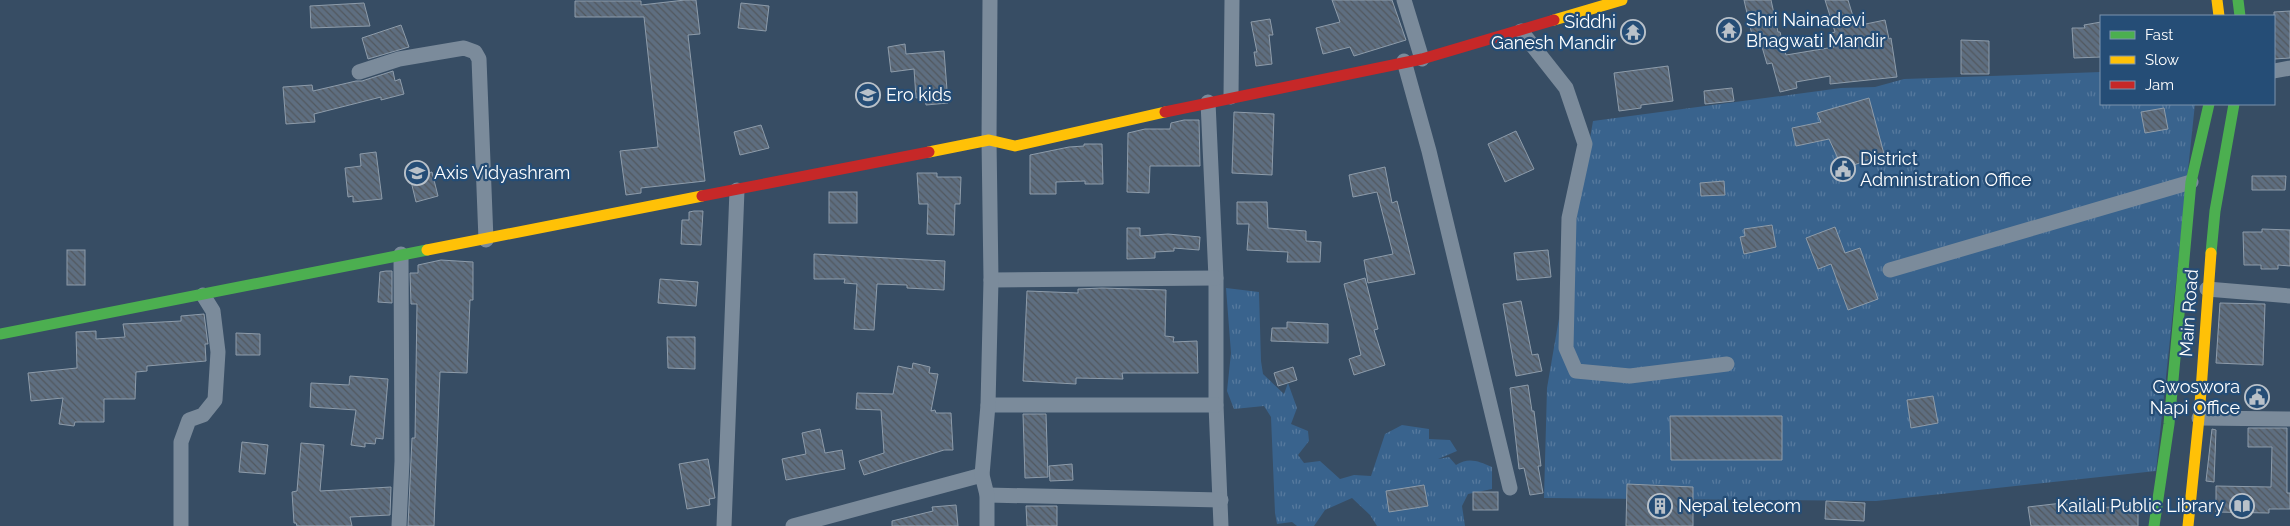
<svg xmlns="http://www.w3.org/2000/svg" width="2290" height="526" font-family="Raleway,sans-serif">
<style>
.grass{fill:url(#grass-tufts)}
.building{fill:url(#building-back-hatch);stroke:#8e9caa}
.lines{fill:none;stroke-linecap:round;stroke-linejoin:round}
.street{stroke:#7b8b9b;stroke-width:15}
.fast{stroke:#4caf50;stroke-width:11}
.slow{stroke:#ffc107;stroke-width:11}
.jam{stroke:#c62828;stroke-width:11}
.labels{text-anchor:middle;stroke-width:4.5;stroke-linejoin:round;paint-order:stroke}
.poi-label{font-size:18px;fill:#fff;stroke:#254d76;text-anchor:start}
.street-label{font-size:18px;fill:#fff;stroke:#254d76}
</style>
<defs>
<pattern id="grass-tufts" width="24" height="20" patternUnits="userSpaceOnUse" patternTransform="scale(1.25)"><rect width="24" height="20" fill="#39638d"/><path d="M3 7l-1-3M5 7V3M7 7l1-3M15 17l-1-3M17 17v-4M19 17l1-3" fill="none" stroke="#577a9e"/></pattern>
<pattern id="building-back-hatch" width="6" height="6" patternUnits="userSpaceOnUse" patternTransform="scale(1.25)"><rect width="6" height="6" fill="#5e6e80"/><path d="M-1 5l2 2M0 0l6 6M5-1l2 2" fill="none" stroke="#52585e"/></pattern>
</defs>
<rect width="100%" height="100%" fill="#374d64"/>
<!-- grass -->
<g class="grass">
<path d="M2101 72V104H2195L2156 471 1876 501 1544 498 1547 388 1593 121 1841 88 1875 87 1904 79Z"/>
<path d="M1226 288 1259 292 1261 361 1263 374 1284 394 1288 383 1297 408 1291 424 1308 431 1309 441 1298 455 1304 463 1320 461 1340 479 1354 475 1371 476 1385 434 1402 425 1429 429V439L1450 440 1457 451 1438 459 1449 457 1456 465C1469 457 1478 461 1492 467V489L1468 494 1462 506 1465 526H1377L1370 515 1352 498 1325 510 1314 526H1297L1292 522 1277 524 1275 513 1271 417 1264 406 1234 409 1227 391 1231 353Z"/>
</g>
<!-- building -->
<g class="building">
<path d="M685 0H696L700 34 688 35 705 181 641 188V193L626 195 620 151 658 147 644 17H575V1H641V5Z"/>
<path d="M1332 0H1392L1406 40 1354 56 1350 47 1323 54 1316 28 1340 22Z"/>
<path d="M1744 0H1771L1778 32H1780L1786 55 1834 47 1831 33 1835 32 1825 0H1848L1856 26 1885 20 1889 39 1891 38 1897 77 1830 84V76L1796 82 1797 88 1780 92 1772 63 1767 64 1758 33 1752 35Z"/>
<path d="M364 3 370 26 311 28 310 6Z"/>
<path d="M741 3 769 6 766 31 738 28Z"/>
<path d="M2290 11V58L2274 59V12Z"/>
<path d="M1270 19 1273 35H1269L1272 64 1256 66 1254 52H1257L1251 22Z"/>
<path d="M2101 22V57L2074 58 2072 28H2085L2084 25Z"/>
<path d="M401 25 409 47 368 59 362 38Z"/>
<path d="M1961 40 1989 41V74H1961Z"/>
<path d="M905 44 906 54 944 51 948 103 926 105 925 97 916 98 914 69 891 72 888 47Z"/>
<path d="M1668 66 1673 101 1641 105V108L1619 111 1614 73Z"/>
<path d="M393 71 395 81 400 79 404 94 381 100V97L314 114 315 122 286 124 283 87 312 85 313 91 356 81H362Z"/>
<path d="M1732 88 1734 101 1705 104 1704 91Z"/>
<path d="M1869 98 1884 154 1843 169 1829 139 1796 146 1792 128 1821 122 1817 113Z"/>
<path d="M2164 108 2168 129 2145 133 2141 112Z"/>
<path d="M1234 112 1274 114 1272 175 1232 173Z"/>
<path d="M1184 120H1199L1200 166H1150L1149 193 1127 192 1128 133 1145 129H1170L1171 123Z"/>
<path d="M761 125 769 148 740 155 734 132Z"/>
<path d="M1516 131 1534 169 1505 182 1488 144Z"/>
<path d="M1084 144H1102L1103 184H1085V181L1056 182V194H1030V155L1069 147 1084 146Z"/>
<path d="M376 152 382 199 353 202V196L348 197 345 168 361 166 360 154Z"/>
<path d="M1385 167 1392 203 1397 201 1415 274 1368 283 1364 260 1393 254 1377 192 1353 197 1349 175Z"/>
<path d="M432 172 438 196 416 202 410 177Z"/>
<path d="M917 173H937V177H961L960 204H955L954 235 927 234 928 204H919Z"/>
<path d="M2252 176H2286L2285 190H2252Z"/>
<path d="M1724 181 1725 195 1701 196 1700 183Z"/>
<rect x="829" y="192" width="28" height="31"/>
<path d="M1237 202H1267L1268 228 1306 231V241L1321 242 1320 262H1287L1288 252 1247 250 1249 224H1237Z"/>
<path d="M694 211H703L701 245 681 244 682 220H689V212Z"/>
<path d="M1772 225 1776 247 1744 254 1740 237 1745 236 1744 229Z"/>
<path d="M1835 227 1845 253 1860 248 1878 299 1848 310 1831 264 1818 269 1806 238Z"/>
<path d="M1127 228H1140V236L1168 234 1200 237 1199 250 1174 248V251L1155 252V258L1127 259Z"/>
<path d="M2262 229 2290 230V266L2278 265V269H2261V265H2244L2243 232H2262Z"/>
<rect x="67" y="250" width="18" height="35"/>
<path d="M1548 250 1551 277 1517 280 1514 253Z"/>
<path d="M814 254 945 261 944 290 907 288V285L877 284 874 330 854 329 857 284 844 283 845 279H814Z"/>
<path d="M441 260 473 262V300H470L467 373 440 372 434 526H408L412 438H415L417 304H411L410 273H418V265Z"/>
<path d="M386 271H392V303L378 302 380 272Z"/>
<path d="M1365 278 1378 329 1374 330 1385 365 1354 375 1349 359 1361 355 1344 284Z"/>
<path d="M660 279 698 282 696 306 658 303Z"/>
<path d="M1102 288 1166 290 1165 336 1174 337 1173 342 1197 341 1198 373H1122L1123 379 1076 378V384L1023 381 1027 291 1078 293V289Z"/>
<path d="M1521 301 1532 355 1538 354 1542 371 1516 376 1503 304Z"/>
<path d="M2220 303 2265 304 2263 365 2216 363Z"/>
<path d="M204 314 208 344H205L206 361 147 366V371L136 372 135 399H104V422H75L74 426 59 424 63 398 31 401 28 373 77 368 76 332 96 331V339L125 337 123 324 181 321V316Z"/>
<path d="M1287 322 1328 324V343L1271 341 1272 328H1287Z"/>
<path d="M236 333 260 334V355H236Z"/>
<path d="M667 337H695V369L668 368Z"/>
<path d="M913 363 930 367 929 373 938 374 931 411 935 410 936 413H951L953 450H944L864 475 859 461 884 453 881 410 856 409 857 393 893 394 898 366 912 369Z"/>
<path d="M1293 367 1297 380 1278 386 1274 373Z"/>
<path d="M350 376 388 379 383 439 376 438 375 444 365 443V447L351 445 356 410 310 407 311 383 349 385Z"/>
<path d="M1528 385 1532 411H1534L1541 466H1538L1543 493 1530 495 1524 468 1519 469 1510 388Z"/>
<path d="M1933 396 1938 423 1911 428 1907 400Z"/>
<path d="M1023 414H1046L1048 477 1025 478Z"/>
<path d="M1670 416H1782V460H1671Z"/>
<path d="M2248 428H2287V493H2290V509H2269V513L2216 512V486L2271 487 2272 447H2248Z"/>
<path d="M820 429 825 453 842 450 845 469 786 480 782 459 806 454 802 433Z"/>
<path d="M2212 429 2216 430 2214 482 2206 481Z"/>
<path d="M242 442 268 445 265 474 239 472Z"/>
<path d="M301 443 324 445 320 491 391 487 390 515 350 517 352 526H297L296 523H294L292 492 297 491Z"/>
<path d="M708 459 715 498 709 499 710 505 687 509 679 464Z"/>
<path d="M1072 464 1073 480 1050 481 1049 466Z"/>
<path d="M1627 484 1693 487V526H1626Z"/>
<path d="M1424 485 1428 506 1389 512 1386 491Z"/>
<rect x="1473" y="492" width="25" height="18"/>
<path d="M2088 500 2089 508 2138 506V526H2031L2028 507Z"/>
<path d="M1826 501 1865 503 1864 521 1825 519Z"/>
<path d="M956 505 958 526H892V521L933 511 932 507Z"/>
<path d="M1026 506H1057V526H1027Z"/>
</g>
<g class="lines">
<!-- street -->
<g class="street">
<path d="M1404 0 1422 59"/>
<path d="M1521 31 1566 88 1585 144 1569 218 1566 348 1576 371 1630 376 1727 364"/>
<path d="M1404 61 1429 151 1510 488"/>
<path d="M2274 71 2290 68"/>
<path d="M359 72 399 59 464 48 475 52 479 59 486 240"/>
<path d="M1231 97 1232 0"/>
<path d="M1208 102 1216 278V405L1221 526"/>
<path d="M1890 270 2191 182"/>
<path d="M991 280 1216 278"/>
<path d="M2207 289 2290 296"/>
<path d="M988 405H1216"/>
<path d="M2199 418 2290 419"/>
<path d="M987 495 1221 500"/>
<path d="M181 526V442L189 420 203 415 215 400 218 352 213 311 203 295"/>
<path d="M399 526 402 461 401 254"/>
<path d="M724 526 737 190"/>
<path d="M793 526 982 475"/>
<path d="M987 526V495L982 475 988 405 991 280 989 140 990 0"/>
</g>
<!-- fast -->
<g class="fast">
<path d="M2238 0 2240 16"/>
<path d="M2211 253 2215 211 2234 104"/>
<path d="M0 334 427 250"/>
<path d="M2154 526 2169 424 2191 182 2209 104"/>
</g>
<!-- slow -->
<g class="slow">
<path d="M2217 0 2219 16"/>
<path d="M1554 20 1622 0"/>
<path d="M929 152 989 140 1015 146 1165 112"/>
<path d="M427 250 702 196"/>
<path d="M2188 526 2199 418 2211 253"/>
</g>
<!-- jam -->
<g class="jam">
<path d="M1165 112 1422 59 1554 20"/>
<path d="M702 196 929 152"/>
</g>
</g>
<!-- icons -->
<defs>
<symbol id="temple-ring" viewBox="-11 -11 22 22"><circle r="9.5" fill="#254d76" stroke="#b9c1c9" stroke-width="1.5"/><path d="M0-6L5-2H3V0L6.5 2.5H4V6H1.5V3h-3V6H-4V2.5H-6.5L-3 0V-2H-5Z" fill="#b9c1c9"/></symbol>
<symbol id="school-ring" viewBox="-11 -11 22 22"><circle r="9.5" fill="#254d76" stroke="#b9c1c9" stroke-width="1.5"/><path d="M0-5L7-2L0 1L-7-2ZM-4 1L0 2.5L4 1V4Q0 6-4 4Z" fill="#b9c1c9"/></symbol>
<symbol id="civic-ring" viewBox="-11 -11 22 22"><circle r="9.5" fill="#254d76" stroke="#b9c1c9" stroke-width="1.5"/><path d="M-.6-6.5H3V-4.5H.6V-3L4-1V1h2V6H-6V1h2V-1L-.6-3ZM-1.2 2.5V6h2.4V2.5Z" fill="#b9c1c9"/></symbol>
<symbol id="building-ring" viewBox="-11 -11 22 22"><circle r="9.5" fill="#254d76" stroke="#b9c1c9" stroke-width="1.5"/><path d="M-4-6H4V6H1V3H-1V6H-4ZM-2.5-4.3h1.7v1.8h-1.7ZM.8-4.3h1.7v1.8H.8ZM-2.5-1h1.7V.8h-1.7ZM.8-1h1.7V.8H.8Z" fill="#b9c1c9"/></symbol>
<symbol id="library-ring" viewBox="-11 -11 22 22"><circle r="9.5" fill="#254d76" stroke="#b9c1c9" stroke-width="1.5"/><path d="M-6-4Q-3-5.5-.7-3.5V5Q-3 3-6 4ZM6-4Q3-5.5 .7-3.5V5Q3 3 6 4Z" fill="#b9c1c9"/></symbol>
</defs>
<g fill-rule="evenodd">
<use href="#temple-ring" x="1715" y="16" width="28" height="28"/>
<use href="#temple-ring" x="1619" y="18" width="28" height="28"/>
<use href="#school-ring" x="854" y="81" width="28" height="28"/>
<use href="#civic-ring" x="1829" y="155" width="28" height="28"/>
<use href="#school-ring" x="403" y="159" width="28" height="28"/>
<use href="#civic-ring" x="2243" y="383" width="28" height="28"/>
<use href="#building-ring" x="1646" y="492" width="28" height="28"/>
<use href="#library-ring" x="2228" y="492" width="28" height="28"/>
</g>
<g class="labels">
<!-- poi labels -->
<g class="poi-label">
<text x="1746" y="26">Shri Nainadevi<tspan x="1746" dy="21">Bhagwati Mandir</tspan></text>
<text x="1616" y="28" text-anchor="end">Siddhi<tspan x="1616" dy="21">Ganesh Mandir</tspan></text>
<text x="886" y="101">Ero kids</text>
<text x="1860" y="165">District<tspan x="1860" dy="21">Administration Office</tspan></text>
<text x="434" y="179">Axis Vidyashram</text>
<text x="2240" y="393" text-anchor="end">Gwoswora<tspan x="2240" dy="21">Napi Office</tspan></text>
<text x="1678" y="512">Nepal telecom</text>
<text x="2224" y="512" text-anchor="end">Kailali Public Library</text>
</g>
<!-- street labels -->
<g class="street-label">
<text transform="translate(2189 313) rotate(-86)" y="6">Main Road</text>
</g>
</g>
<!-- legend -->
<rect x="2100" y="15" width="175" height="90" fill="#254d76" stroke="#7c94ad"/>
<rect x="2110" y="31" width="25" height="8" fill="#4caf50" stroke="#7c94ad"/>
<text x="2145" y="40" font-size="15" fill="#ffffff">Fast</text>
<rect x="2110" y="56" width="25" height="8" fill="#ffc107" stroke="#7c94ad"/>
<text x="2145" y="65" font-size="15" fill="#ffffff">Slow</text>
<rect x="2110" y="81" width="25" height="8" fill="#c62828" stroke="#7c94ad"/>
<text x="2145" y="90" font-size="15" fill="#ffffff">Jam</text>
</svg>
